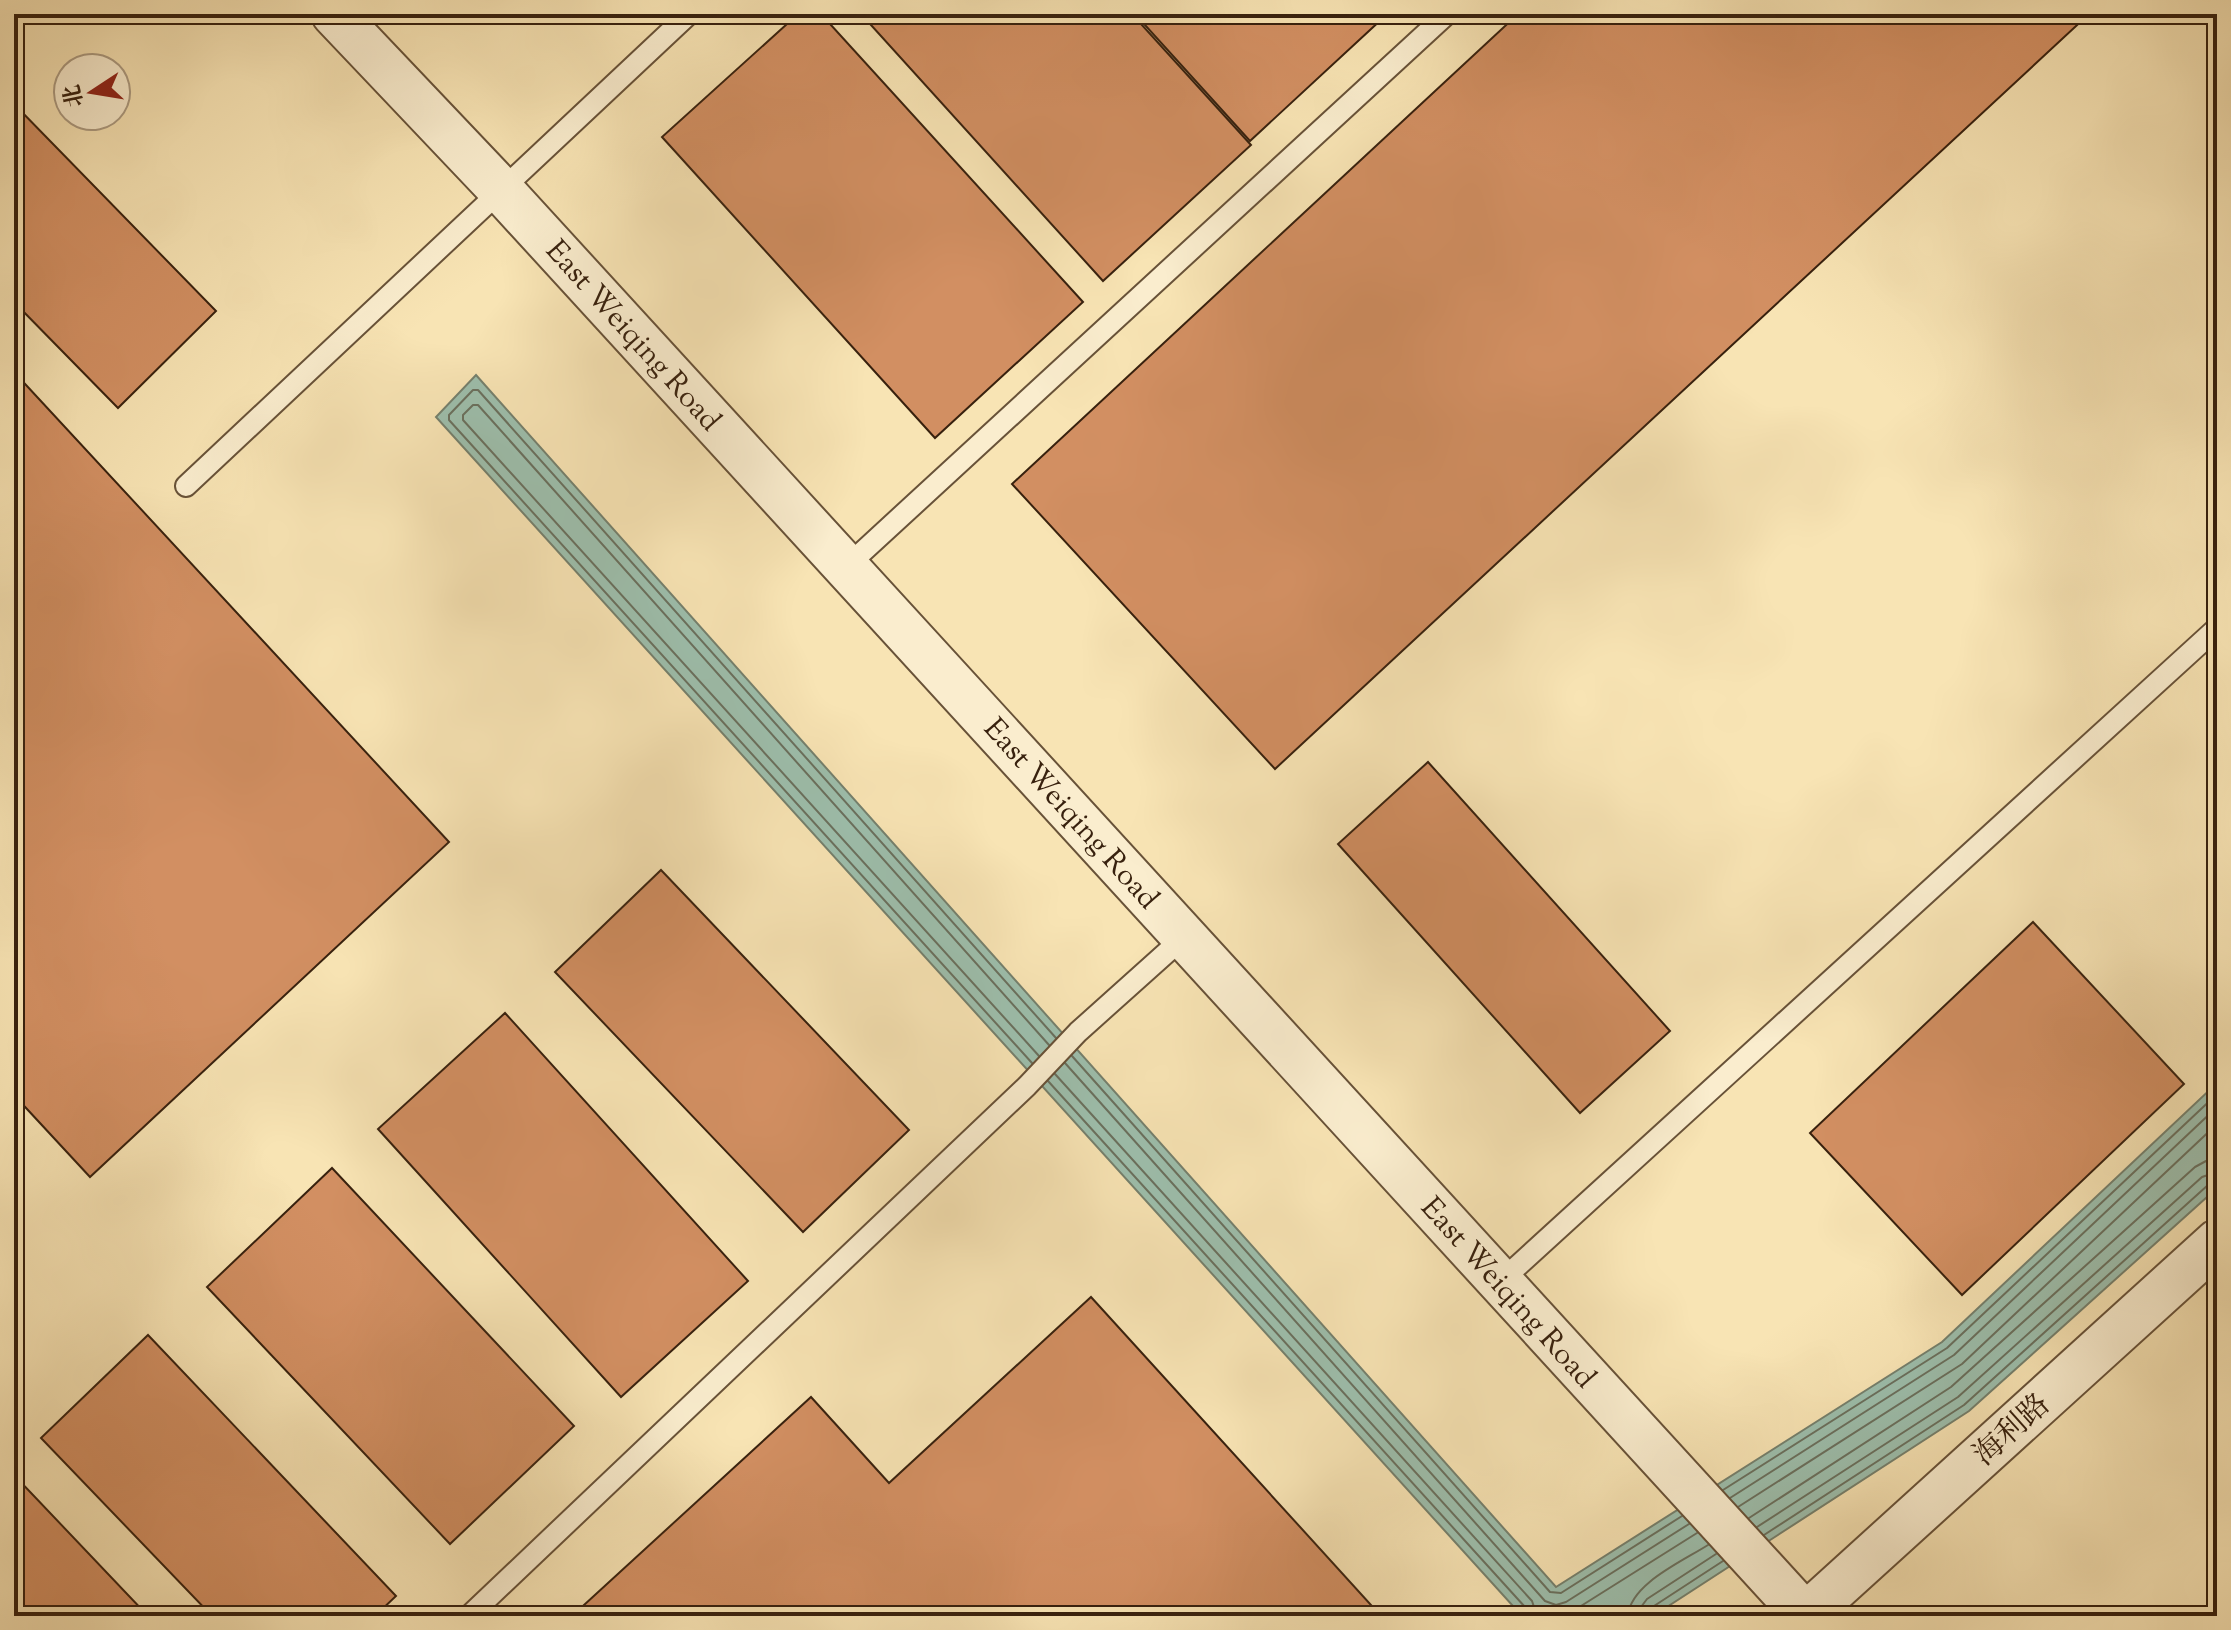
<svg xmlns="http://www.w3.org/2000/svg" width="2231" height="1630" font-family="'Sorts Mill Goudy','Noto Serif SC',serif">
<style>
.water{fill:#9dbfad;stroke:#75806d;stroke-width:2}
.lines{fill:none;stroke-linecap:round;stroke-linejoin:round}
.shore{stroke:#6a705e;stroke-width:2}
.building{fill:#d28f62;stroke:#38210e;stroke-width:2}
.service-casing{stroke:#685238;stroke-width:24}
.tertiary-casing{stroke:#685238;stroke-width:48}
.service{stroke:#faedce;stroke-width:20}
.tertiary{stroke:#faedce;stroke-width:44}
.labels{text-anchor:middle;stroke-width:7;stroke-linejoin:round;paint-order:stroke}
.street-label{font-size:30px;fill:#38210e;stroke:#faedce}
</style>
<rect width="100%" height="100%" fill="#f8e4b4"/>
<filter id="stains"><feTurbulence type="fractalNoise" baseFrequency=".0025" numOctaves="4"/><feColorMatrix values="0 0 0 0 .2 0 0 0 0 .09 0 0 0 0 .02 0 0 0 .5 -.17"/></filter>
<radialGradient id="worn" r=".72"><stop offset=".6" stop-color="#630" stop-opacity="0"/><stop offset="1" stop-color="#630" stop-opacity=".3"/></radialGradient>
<!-- water -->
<path class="water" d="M476 375 1556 1587 1942 1342 2217 1083V1188L1969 1411 1653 1616H1522L436 417Z"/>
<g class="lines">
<!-- shore -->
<g class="shore">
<path d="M1039 1056 463 420V415L473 405H478L1049 1045"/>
<path d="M1072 1056 1550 1592 1561 1593 1682 1516"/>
<path d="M1032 1063 449 420V415L473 390H478L1056 1038"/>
<path d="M1065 1063 1545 1601 1556 1605 1566 1602 1689 1524"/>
<path d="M1055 1074 1532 1601 1537 1616"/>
<path d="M1048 1081 1525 1607 1527 1616"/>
<path d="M1723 1490 1947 1348 2217 1094"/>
<path d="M1730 1498 1954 1355 2217 1107"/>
<path d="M1738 1507 1962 1364 2217 1124"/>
<path d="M1749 1518 1951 1387 2195 1167 2206 1161 2217 1160"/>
<path d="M1757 1527 1958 1397 2202 1177 2217 1172"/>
<path d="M1764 1535 1964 1405 2208 1185 2217 1182"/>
<path d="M1562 1616 1573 1611 1697 1533"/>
<path d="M1628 1616C1630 1584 1683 1561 1708 1545"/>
<path d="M1640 1616 1641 1607 1647 1599 1716 1554"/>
<path d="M1650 1616 1654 1606 1723 1561"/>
</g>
</g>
<!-- building -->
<g class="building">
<path d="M798 14H821L1083 302 935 438 662 137Z"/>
<path d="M861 14H1132L1251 145 1103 281Z"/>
<path d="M1135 14H1382L1384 17 1250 141Z"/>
<path d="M1518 14H2089L1275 769 1012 484Z"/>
<path d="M14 104 216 311 118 408 14 302Z"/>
<path d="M14 372 449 842 90 1177 14 1095Z"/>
<path d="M1428 762 1670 1031 1580 1113 1338 844Z"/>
<path d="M661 870 909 1130 803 1232 555 972Z"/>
<path d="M2033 922 2184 1084 1962 1295 1810 1133Z"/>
<path d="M505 1013 748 1281 621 1397 378 1129Z"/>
<path d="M332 1168 574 1426 450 1544 207 1287Z"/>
<path d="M1091 1297 1381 1616H572L811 1397 889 1483Z"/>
<path d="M148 1335 396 1596 375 1616H212L41 1438Z"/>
<path d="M14 1475 148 1616H14Z"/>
</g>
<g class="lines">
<defs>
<g id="service">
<path d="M186 486 689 14"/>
<path d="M846 567 1447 14"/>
<path d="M1500 1282 2217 628"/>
<path d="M469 1616 1027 1086 1078 1032 1184 937"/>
</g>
<g id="tertiary">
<path d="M334 14 501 190 1806 1616"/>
<path d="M1805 1616 2217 1242"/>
</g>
</defs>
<!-- service casing -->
<use href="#service" class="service-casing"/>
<!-- tertiary casing -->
<use href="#tertiary" class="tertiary-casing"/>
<!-- service -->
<use href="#service" class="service"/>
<!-- tertiary -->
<use href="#tertiary" class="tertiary"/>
</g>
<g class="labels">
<!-- street labels -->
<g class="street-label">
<text transform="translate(634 335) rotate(48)" y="10">East Weiqing Road</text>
<text transform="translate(1072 813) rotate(48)" y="10">East Weiqing Road</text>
<text transform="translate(1509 1292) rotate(48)" y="10">East Weiqing Road</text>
<text transform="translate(2011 1429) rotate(-42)" y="10">海利路</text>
</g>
</g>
<!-- margin -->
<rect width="2231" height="1630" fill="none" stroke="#f8e4b4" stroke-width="48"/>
<rect x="16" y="16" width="2199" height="1598" fill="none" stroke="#38210e" stroke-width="4"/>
<rect x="24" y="24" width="2183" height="1582" fill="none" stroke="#38210e" stroke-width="2"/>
<!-- north arrow -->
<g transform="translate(92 92) rotate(258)"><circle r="38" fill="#faedce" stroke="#ac9b81" stroke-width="2"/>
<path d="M0-6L14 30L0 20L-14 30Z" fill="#8f2418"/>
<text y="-12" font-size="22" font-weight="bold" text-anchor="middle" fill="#38210e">北</text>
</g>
<rect width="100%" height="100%" filter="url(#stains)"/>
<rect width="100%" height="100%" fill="url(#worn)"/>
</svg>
